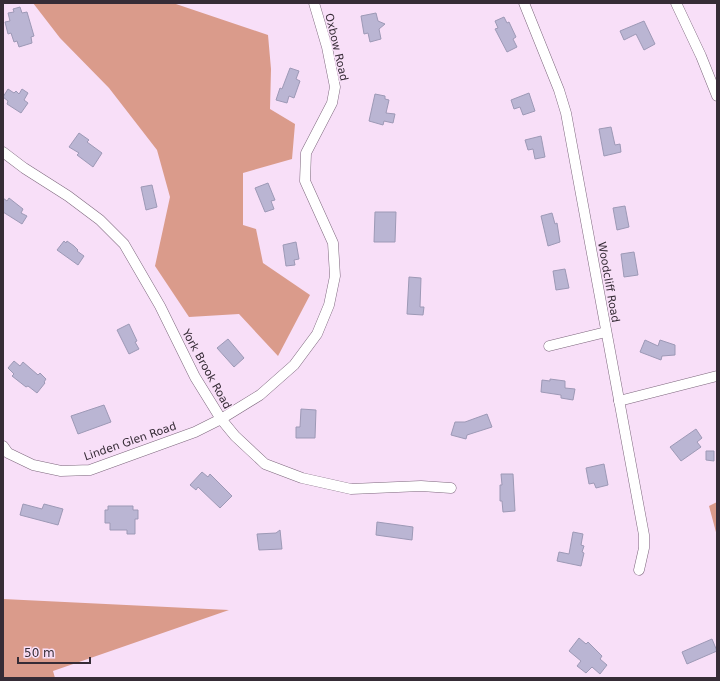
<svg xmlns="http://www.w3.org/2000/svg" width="720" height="681" font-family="'DejaVu Sans',sans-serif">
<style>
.forest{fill:#da9b8b}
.building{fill:#bab5d3;stroke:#9d99b6}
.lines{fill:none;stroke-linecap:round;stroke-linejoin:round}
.minor-casing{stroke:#7d677d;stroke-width:11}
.minor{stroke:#fff;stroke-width:10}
.labels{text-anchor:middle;stroke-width:3;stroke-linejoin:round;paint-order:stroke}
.street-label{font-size:11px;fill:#362c36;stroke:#f8dff8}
</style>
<rect width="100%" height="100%" fill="#f8dff8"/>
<!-- forest -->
<g class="forest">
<path d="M33 3H173L268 35 271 69 270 109 295 124 292 159 243 173V225L256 229 263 263 310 295 278 356 239 314 189 317 155 266 170 197 157 150 109 88 60 38Z"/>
<path d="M717 502V536L709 506Z"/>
<path d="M3 599 229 610 53 671 55 678H3Z"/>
</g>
<!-- building -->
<g class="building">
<path d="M20 7 22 13 27 12 34 36 31 37 32 43 19 47 17 41 14 42 11 33 8 34 5 22 10 21 8 13 14 12 13 9Z"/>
<path d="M376 13 378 21 385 24 379 29 381 39 370 42 368 33 364 34 361 16Z"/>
<path d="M504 17 507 23 509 22 516 37 513 39 517 47 507 52 495 29 498 28 495 21Z"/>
<path d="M644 21 655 44 644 50 636 34 624 40 620 31Z"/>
<path d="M290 68 299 71 296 79 300 81 294 98 289 96 287 103 276 100 280 88 282 89Z"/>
<path d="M8 89 14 93 16 91 19 94 22 89 28 93 24 100 28 103 21 113 7 104 8 101 3 97Z"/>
<path d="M529 93 535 111 523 115 520 107 514 109 511 100Z"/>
<path d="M375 94 385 96V99L389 100 386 113 395 114 393 123 384 121 383 125 369 121Z"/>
<path d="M611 127 615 145 620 144 621 152 604 156 599 129Z"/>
<path d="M79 133 89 140 87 142 102 153 93 167 77 155 79 153 69 147Z"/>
<path d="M541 136 545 157 535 159 533 149 528 150 525 140Z"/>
<path d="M268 183 275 200 271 201 274 209 265 212 255 188Z"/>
<path d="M152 185 157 207 146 210 141 187Z"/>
<path d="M3 198 7 201 9 198 23 209 21 213 27 216 22 224 3 212Z"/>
<path d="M625 206 629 227 617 230 613 208Z"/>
<path d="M375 212H396L395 242H374Z"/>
<path d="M552 213 555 224 557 223 560 242 548 246 541 216Z"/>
<path d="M64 241 66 243 67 241 74 246 78 250 77 251 84 256 78 265 57 250Z"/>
<path d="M296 242 299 259 294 260 295 265 286 266 283 245Z"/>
<path d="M634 252 638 275 624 277 621 254Z"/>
<path d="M565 269 569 288 556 290 553 271Z"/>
<path d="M409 277 421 278 420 307H424L423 315 407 314Z"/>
<path d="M129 324 137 341 135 342 139 349 129 354 117 330Z"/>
<path d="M228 339 244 358 234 367 217 348Z"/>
<path d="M645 340 658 346 660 340 675 345V355L662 356 661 360 640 352Z"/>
<path d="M14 361 20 366 23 362 38 375 40 373 46 379 44 382 45 383 37 393 28 386 26 387 12 376 14 374 8 368Z"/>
<path d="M550 379 565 381V388L575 389 573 400 561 398V395L541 392 542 380 550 381Z"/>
<path d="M104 405 111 422 78 434 71 416Z"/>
<path d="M301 409 316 410 315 438H296V427H300Z"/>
<path d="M487 414 492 427 467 435 466 439 451 435 455 422H465Z"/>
<path d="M696 429 702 438 697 442 701 447 681 461 670 447Z"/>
<path d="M706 451H714V461L706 460Z"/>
<path d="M604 464 608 485 596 488 594 483 589 484 586 468Z"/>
<path d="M202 472 208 477 210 474 232 496 220 508 198 487 196 490 190 485Z"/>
<path d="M501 474H513L515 511 503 512 502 501H500V485H502Z"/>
<path d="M23 504 42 509 44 504 63 509 58 525 20 515Z"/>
<path d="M108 506H133V510H138V519H135V534H127V530H110V523H105V510H108Z"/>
<path d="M377 522 413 527 412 540 376 535Z"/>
<path d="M280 530 282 549 259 550 257 534 276 533Z"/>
<path d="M573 532 583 534 581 545 584 546 582 552 584 553 581 566 557 561 559 552 569 554Z"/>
<path d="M579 638 586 644 588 642 602 656 600 659 607 665 600 674 592 667 586 673 577 666 581 661 569 651Z"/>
<path d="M712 639 717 651 687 664 682 652Z"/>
</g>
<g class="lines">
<defs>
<g id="minor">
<path d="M524 3 559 90 566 113 644 535V548L639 570"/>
<path d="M676 3 701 56 717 96"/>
<path d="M3 152 24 168 68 196 100 220 124 244 160 306 195 377 221 419 235 436 265 464 302 478 351 489 421 486 451 488"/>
<path d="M549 346 606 332"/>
<path d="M619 401 717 376"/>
<path d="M3 446 8 453 33 465 61 471 90 470 195 432 221 419 260 395 294 365 317 334 329 305 335 276 333 243 305 181 306 153 332 103 335 87 327 47 314 3"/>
</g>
</defs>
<!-- minor casing -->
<use href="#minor" class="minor-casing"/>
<!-- minor -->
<use href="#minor" class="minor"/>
</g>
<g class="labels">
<!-- street labels -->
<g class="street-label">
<text transform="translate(337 47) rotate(77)" y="4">Oxbow Road</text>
<text transform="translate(609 282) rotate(80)" y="4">Woodcliff Road</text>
<text transform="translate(207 369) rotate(61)" y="4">York Brook Road</text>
<text transform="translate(130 441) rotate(-19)" y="4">Linden Glen Road</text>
</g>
</g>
<!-- border -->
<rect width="720" height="681" fill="none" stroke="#362c36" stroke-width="8"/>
<!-- scale -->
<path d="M18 657v6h72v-6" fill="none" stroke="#362c36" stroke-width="2"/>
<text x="24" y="657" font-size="12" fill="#362c36" stroke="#f8dff8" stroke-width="3" paint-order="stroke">50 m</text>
</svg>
